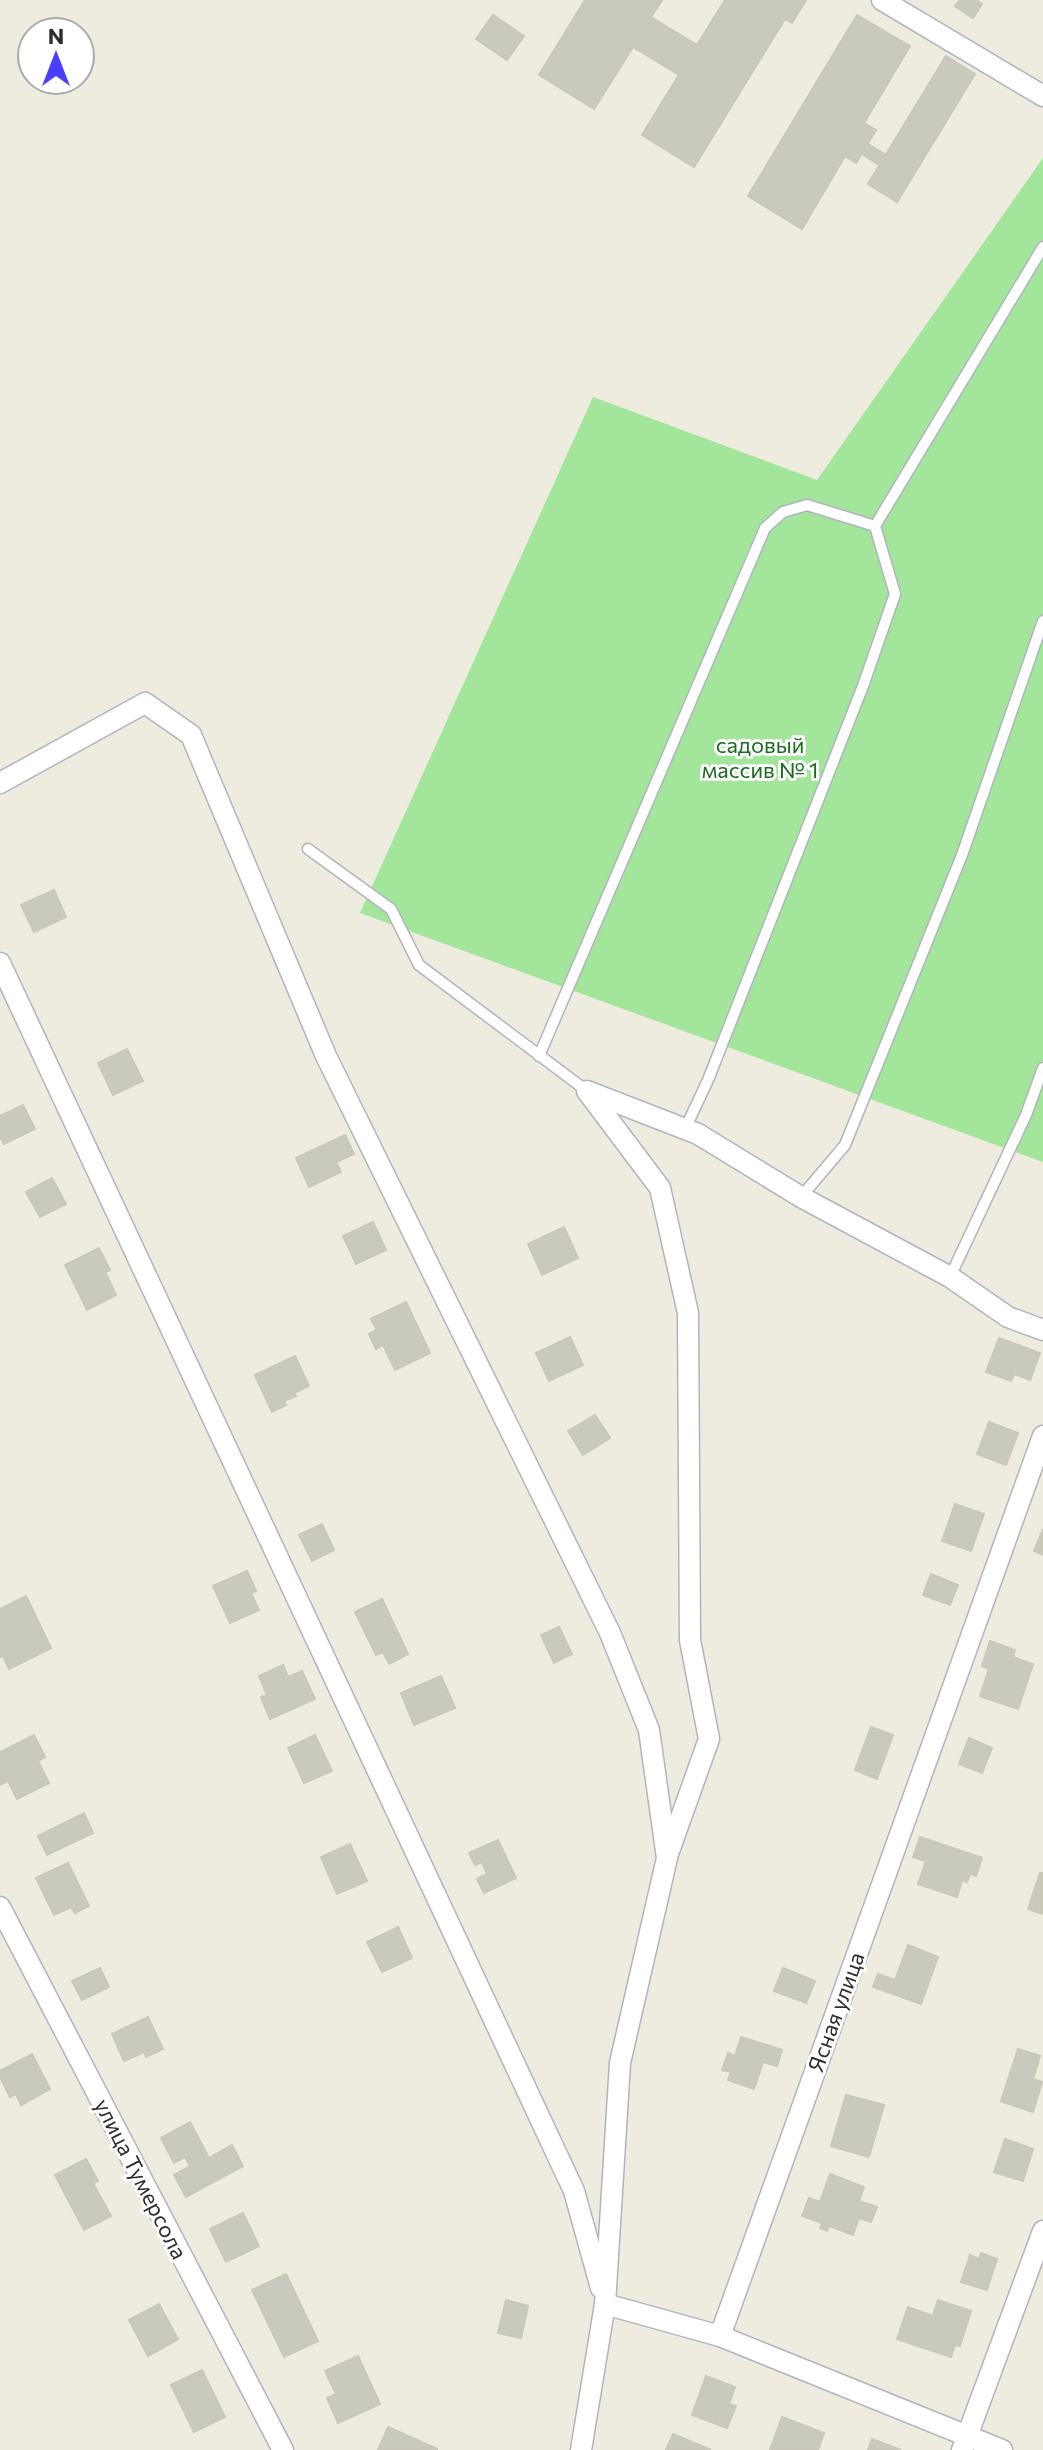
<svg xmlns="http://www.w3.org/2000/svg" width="1043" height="2450" font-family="Commissioner,sans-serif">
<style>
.green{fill:#a2e59b}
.building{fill:#cac9bd;stroke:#cac8b8;stroke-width:2}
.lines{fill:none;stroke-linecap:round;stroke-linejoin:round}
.lane-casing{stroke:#b3b3c0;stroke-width:13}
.street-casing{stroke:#b3b3c0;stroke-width:23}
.lane{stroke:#fff;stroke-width:10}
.street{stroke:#fff;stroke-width:20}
.labels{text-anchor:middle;stroke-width:6;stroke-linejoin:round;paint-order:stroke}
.park-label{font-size:22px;fill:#1a6c1e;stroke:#fff}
.street-label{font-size:22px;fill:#2d2d2d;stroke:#fff}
</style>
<rect width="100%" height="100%" fill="#eeebdf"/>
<!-- green -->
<path class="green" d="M1043 158V1162L360 913 593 397 817 480Z"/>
<!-- building -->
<g class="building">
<path d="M585 0H662L651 17 697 45 725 0H806L792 23 785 19 694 167 642 135 679 75 633 47 594 109 539 75Z"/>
<path d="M960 0H976L982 4 973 18 955 6Z"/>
<path d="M493 15 524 36 507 60 476 39Z"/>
<path d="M857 15 910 46 864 123 876 130 856 163 845 156 802 229 748 196Z"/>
<path d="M946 56 975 74 897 202 868 184Z"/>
<path d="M868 144 886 155 879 165 862 154Z"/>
<path d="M54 890 66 917 34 932 21 905Z"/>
<path d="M127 1049 143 1081 113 1095 98 1063Z"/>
<path d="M23 1105 35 1129 4 1144 0 1137V1116Z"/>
<path d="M345 1135 354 1154 336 1162 341 1172 309 1187 296 1158Z"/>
<path d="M52 1178 66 1204 40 1217 26 1192Z"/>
<path d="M373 1222 386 1250 356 1264 343 1236Z"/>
<path d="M564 1227 578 1258 542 1275 528 1244Z"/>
<path d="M99 1248 110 1270 105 1272 116 1295 87 1310 65 1265Z"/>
<path d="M406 1302 430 1353 395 1370 383 1345 376 1349 369 1334 377 1330 371 1319Z"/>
<path d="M570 1337 583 1365 549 1381 536 1353Z"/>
<path d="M999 1338 1040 1353 1030 1380 1014 1374 1011 1381 986 1372Z"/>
<path d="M295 1356 309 1386 294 1393 296 1396 284 1401 286 1405 272 1412 255 1375Z"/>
<path d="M595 1415 610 1438 583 1455 568 1431Z"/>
<path d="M989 1422 1018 1433 1006 1465 977 1454Z"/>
<path d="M955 1504 984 1514 971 1551 942 1541Z"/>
<path d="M322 1524 334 1550 312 1561 299 1535Z"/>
<path d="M1043 1529V1555L1034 1551Z"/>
<path d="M247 1571 256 1591 251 1593 259 1610 230 1623 213 1586Z"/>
<path d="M931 1574 958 1585 950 1605 923 1595Z"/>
<path d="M26 1596 51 1648 9 1669 3 1656 0 1657V1609Z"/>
<path d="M382 1599 408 1654 389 1664 383 1652 376 1655 355 1612Z"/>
<path d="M559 1627 572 1654 554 1663 541 1635Z"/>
<path d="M990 1641 1015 1650 1013 1657 1033 1664 1018 1709 980 1696 989 1669 982 1666Z"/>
<path d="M283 1665 288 1677 302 1671 315 1699 270 1719 261 1697 267 1695 259 1676Z"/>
<path d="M441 1676 455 1708 414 1725 401 1693Z"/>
<path d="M871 1727 893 1735 877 1779 855 1770Z"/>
<path d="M34 1735 45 1757 38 1761 49 1783 17 1799 8 1781 0 1785V1752Z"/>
<path d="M315 1735 332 1771 304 1783 288 1748Z"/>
<path d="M969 1738 992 1748 982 1773 959 1764Z"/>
<path d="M84 1813 93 1833 47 1855 38 1836Z"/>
<path d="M920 1837 982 1858 976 1876 970 1874 967 1882 962 1880 957 1897 918 1884 926 1861 913 1857Z"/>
<path d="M498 1840 516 1878 484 1893 477 1879 487 1874 482 1862 475 1865 469 1853Z"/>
<path d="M350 1844 367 1881 337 1894 321 1857Z"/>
<path d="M68 1863 89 1906 75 1913 71 1907 54 1915 36 1878Z"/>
<path d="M1040 1873H1043V1914L1028 1909Z"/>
<path d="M398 1927 412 1958 382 1972 367 1942Z"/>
<path d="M908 1945 938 1957 921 2004 873 1987 878 1974 895 1980Z"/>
<path d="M100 1968 109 1987 82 2000 72 1981Z"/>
<path d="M783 1968 815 1981 806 2003 774 1991Z"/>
<path d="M148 2017 163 2049 146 2057 144 2052 124 2061 112 2034Z"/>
<path d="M741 2037 782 2050 777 2066 763 2062 754 2089 728 2080 731 2072 722 2070 728 2053 735 2056Z"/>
<path d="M1018 2049 1040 2056 1033 2079 1042 2082 1033 2112 1001 2101Z"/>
<path d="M32 2054 50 2089 21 2105 16 2094 10 2097 0 2077V2071Z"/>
<path d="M846 2095 884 2105 869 2157 831 2146Z"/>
<path d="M190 2122 209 2158 232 2145 243 2166 186 2197 174 2175 190 2166 185 2157 174 2163 161 2138Z"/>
<path d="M1005 2139 1033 2149 1023 2181 994 2172Z"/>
<path d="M86 2159 98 2181 93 2183 111 2216 84 2230 55 2175Z"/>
<path d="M830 2174 864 2187 859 2201 877 2207 871 2222 859 2218 853 2235 829 2226 827 2231 820 2228 822 2223 802 2216 809 2198 820 2202Z"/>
<path d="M243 2213 259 2246 226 2262 210 2229Z"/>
<path d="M981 2253 997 2259 987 2290 961 2282 970 2255 979 2259Z"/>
<path d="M286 2274 318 2341 284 2357 252 2290Z"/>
<path d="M506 2300 528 2306 521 2338 498 2333Z"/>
<path d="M938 2300 971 2311 960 2346 955 2345 951 2357 897 2339 908 2307 933 2316Z"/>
<path d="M159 2304 178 2339 148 2356 129 2320Z"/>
<path d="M358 2356 380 2404 338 2423 327 2398 336 2394 325 2371Z"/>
<path d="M202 2370 225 2417 194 2432 171 2385Z"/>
<path d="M706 2376 735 2387 729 2404 736 2406 727 2428 692 2415Z"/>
<path d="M782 2417 824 2433 818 2450H770Z"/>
<path d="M388 2427 437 2449V2450H378Z"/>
<path d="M673 2434 711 2450H666Z"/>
<path d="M872 2439 901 2450H868Z"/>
</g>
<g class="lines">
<defs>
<g id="lane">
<path d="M875 526 1043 247"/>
<path d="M308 849 391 909 419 965 587 1091"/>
<path d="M539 1056 765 528 783 512 807 505 875 526 895 594 863 686 708 1080 685 1129"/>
<path d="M801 1197 845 1145 962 855 1043 621"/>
<path d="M950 1277 1026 1115 1043 1068"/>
</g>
<g id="street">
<path d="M882 0 1043 96"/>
<path d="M0 783 145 703 191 735 326 1056 610 1633 649 1730 667 1858 620 2063 605 2304"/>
<path d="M0 963 574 2191 601 2288"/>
<path d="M668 1854 709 1739 690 1640 688 1313 660 1188 587 1091 698 1134 801 1197 950 1277 1008 1317 1043 1330"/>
<path d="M0 1907 283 2450"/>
<path d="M720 2336 1002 2450"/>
<path d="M581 2450 605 2304 720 2336 1043 1436"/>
<path d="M962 2450 1043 2231"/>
</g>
</defs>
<!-- lane casing -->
<use href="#lane" class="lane-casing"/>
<!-- street casing -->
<use href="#street" class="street-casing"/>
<!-- lane -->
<use href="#lane" class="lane"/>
<!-- street -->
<use href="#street" class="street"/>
</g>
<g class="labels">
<!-- park labels -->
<g class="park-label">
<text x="760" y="753">садовый<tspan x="760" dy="25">массив № 1</tspan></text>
</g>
<!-- street labels -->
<g class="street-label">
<text transform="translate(836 2012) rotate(-70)" y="8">Ясная улица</text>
<text transform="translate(141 2179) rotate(63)" y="8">улица Тумерсола</text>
</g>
</g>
<!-- north arrow -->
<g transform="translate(56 56)"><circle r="38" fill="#ffffff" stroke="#ababab" stroke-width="2"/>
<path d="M0-6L14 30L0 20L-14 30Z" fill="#4a3efc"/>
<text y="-12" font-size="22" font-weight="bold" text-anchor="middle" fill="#2d2d2d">N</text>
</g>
</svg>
